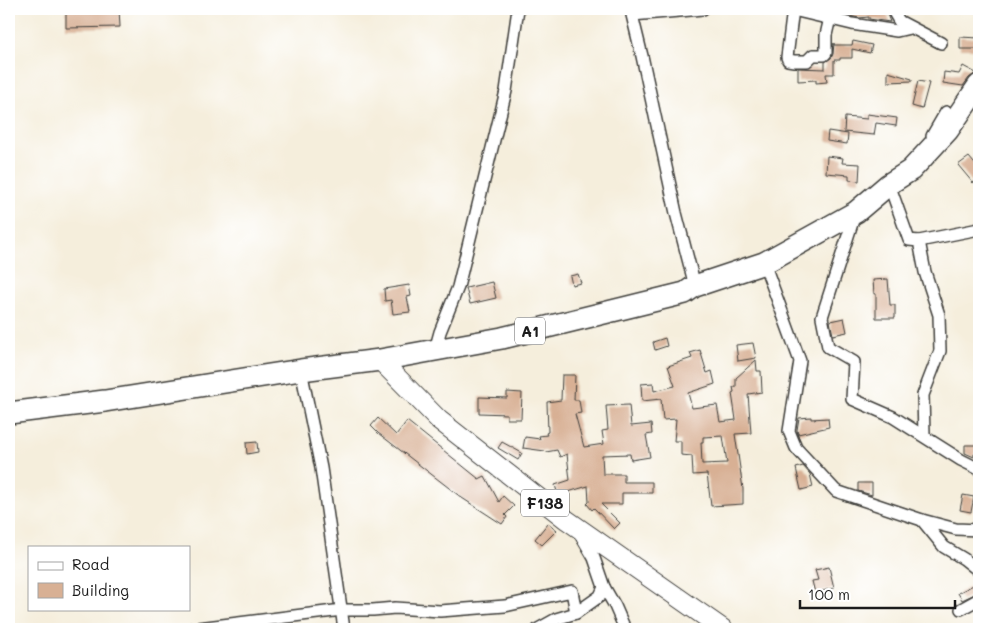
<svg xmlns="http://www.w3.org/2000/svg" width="988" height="638" font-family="Mali,sans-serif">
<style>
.building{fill:#d8b094;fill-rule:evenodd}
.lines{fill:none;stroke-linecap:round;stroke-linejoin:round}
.street-casing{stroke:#3d3c39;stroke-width:14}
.primary-casing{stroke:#3d3c39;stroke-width:21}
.highway-casing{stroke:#3d3c39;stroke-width:24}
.street{stroke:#fff;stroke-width:11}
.primary{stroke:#fff;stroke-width:19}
.highway{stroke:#fff;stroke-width:21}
.labels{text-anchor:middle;stroke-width:4;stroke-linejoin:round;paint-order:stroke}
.shield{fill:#fff;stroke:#606060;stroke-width:1}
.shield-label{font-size:16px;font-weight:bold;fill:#1c1c1c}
</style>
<rect width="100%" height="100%" fill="#fff"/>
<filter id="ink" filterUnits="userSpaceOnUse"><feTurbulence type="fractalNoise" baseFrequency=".02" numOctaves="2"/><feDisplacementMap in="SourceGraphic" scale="10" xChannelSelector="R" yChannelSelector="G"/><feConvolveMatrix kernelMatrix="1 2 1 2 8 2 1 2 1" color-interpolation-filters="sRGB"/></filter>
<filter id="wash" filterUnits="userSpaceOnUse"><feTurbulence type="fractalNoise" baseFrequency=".0096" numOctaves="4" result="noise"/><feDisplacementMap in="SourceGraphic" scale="20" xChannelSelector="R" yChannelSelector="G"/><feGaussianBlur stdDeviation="1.12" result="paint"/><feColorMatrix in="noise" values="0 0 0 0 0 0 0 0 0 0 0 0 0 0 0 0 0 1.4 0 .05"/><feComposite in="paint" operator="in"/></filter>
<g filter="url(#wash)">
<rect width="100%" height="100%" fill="#f5eedc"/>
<g id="blocks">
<!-- building -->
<g class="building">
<path d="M66 9H119L120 27 66 28Z"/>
<path d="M845 9H885L890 22 869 19V17L859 18 845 15Z"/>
<path d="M960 37 979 38V49H960Z"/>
<path d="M853 41 872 45 870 53 852 49V58H840V60H834V74H826L827 82 816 83V80L798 81V68L825 69V62L831 58 833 54 834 43V45H852Z"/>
<path d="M963 66 976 73 969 78 963 86 943 83 944 72 959 74Z"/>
<path d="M888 72 912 79V81L888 82Z"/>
<path d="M918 81 929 83 922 109 912 106Z"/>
<path d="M867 114 897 118 896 126 876 123 874 135 844 132 845 117 867 119Z"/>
<path d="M828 131 848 134 847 144 827 141Z"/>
<path d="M827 156 843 158 842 163 860 164 859 181 849 180V175L826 173Z"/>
<path d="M969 157 979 169V178L973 183 958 165Z"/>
<path d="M578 274 581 283 572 285 570 276Z"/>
<path d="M888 279 890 305H895V318H876V294H874L873 280Z"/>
<path d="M492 282 496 298 470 304 466 288Z"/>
<path d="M409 285 411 296 407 297 410 312 393 314 391 300 385 301 384 289Z"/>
<path d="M844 318 847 332 833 335 830 321Z"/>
<path d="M665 338 667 346 655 350 653 342Z"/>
<path d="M753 343 756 358 738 361 736 345Z"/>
<path d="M700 350 707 373 712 371 715 384 688 393 692 408 717 405 720 422 736 420 732 393 734 392 733 387H736V378L756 360 757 371H761L762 392 748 394 751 433 735 434 743 489V504L711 506 707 474 693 475 692 456 681 455V441H674L676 419 663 420 661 399 642 401 641 384 653 383 654 391 675 386 668 366 692 358 690 353ZM723 436 727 463 702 464 701 442H703V437Z"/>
<path d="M562 375H575L574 400H579L581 413 575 414 584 447 604 444 602 431 608 430 606 406 629 405 631 426 651 424 652 434 646 435 650 457 631 460 630 454 602 455 603 474H624V482H652V493H622V504H601L620 523 614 529 594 508 592 510 587 504 589 502 588 486 558 495 555 485 570 480 567 454 560 457 557 450 546 452 545 451 523 448 525 437 540 439 539 436 547 435 546 433 548 432 547 402 561 400Z"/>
<path d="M507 392 522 393 521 419H507V414L479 413V397L507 398Z"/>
<path d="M811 417V419L828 418 829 427 798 434 797 430 799 418Z"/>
<path d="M378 418 396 435 407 421 479 479 485 476 499 502 503 496 514 506 505 515 507 517 502 524 462 498 378 433 371 426Z"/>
<path d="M257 442 258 452 247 454 246 443Z"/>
<path d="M502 442 522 453 518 460 498 448Z"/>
<path d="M965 445H979V454L974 453V457L965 453Z"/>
<path d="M803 466 810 474 813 487 801 490 796 468Z"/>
<path d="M858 483H872V495L858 491Z"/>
<path d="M963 495 974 497 971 512 960 510Z"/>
<path d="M548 523 557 530 542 545 535 539Z"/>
<path d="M829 567 834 588 815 593 812 581 818 580 815 570Z"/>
<path d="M979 582V592L962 600 958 593Z"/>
</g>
</g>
</g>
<g filter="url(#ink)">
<use href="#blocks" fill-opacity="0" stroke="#3d3c39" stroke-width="1"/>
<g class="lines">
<defs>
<g id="street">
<path d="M793 9 787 57 788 60 794 61H807L813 55H824L826 53V35L830 18 826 9"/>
<path d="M892 9 899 21 941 43"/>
<path d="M793 10 852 24 897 31 910 28"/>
<path d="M932 136 946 112"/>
<path d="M887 187 889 184 909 240 919 241 925 272 939 315 940 351 923 395 924 435"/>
<path d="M855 214 822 317 828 347 854 362 852 399 893 417 961 460 979 469"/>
<path d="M919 241 979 229"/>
<path d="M764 263 800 361 789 431 796 448 836 491 922 520 956 529 979 530"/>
<path d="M695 286 676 213 642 56 632 15 703 9"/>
<path d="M435 350 440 332 458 287 506 91 518 9"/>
<path d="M301 370 321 468 344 629"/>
<path d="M922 520 944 547 964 559 979 571"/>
<path d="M604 587 615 606 625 629"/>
<path d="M961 609 979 599"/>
<path d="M190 629 342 610H373L395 608 440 611 505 606 572 591 576 613 600 596 604 587 594 558 580 534"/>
<path d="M538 629 556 619 576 613"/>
</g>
<path id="primary" d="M380 360 439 420 567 520 723 629"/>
<path id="highway" d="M9 413 105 401 301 370 380 360 502 338 685 293 695 286 764 263 856 212 889 184 911 170 948 130 979 85"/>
</defs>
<!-- street casing -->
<use href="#street" class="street-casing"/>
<!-- primary casing -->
<use href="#primary" class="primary-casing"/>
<!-- highway casing -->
<use href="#highway" class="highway-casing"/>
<!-- street -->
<use href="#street" class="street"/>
<!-- primary -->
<use href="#primary" class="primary"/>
<!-- highway -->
<use href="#highway" class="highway"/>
</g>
</g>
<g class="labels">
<!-- shield labels -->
<g class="shield">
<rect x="515" y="317.5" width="30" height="27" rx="4"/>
<rect x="521" y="489.5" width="48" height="27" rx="4"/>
</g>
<g class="shield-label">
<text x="530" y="337">A1</text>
<text x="545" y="509">F138</text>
</g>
</g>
<!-- margin -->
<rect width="988" height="638" fill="none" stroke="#fff" stroke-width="30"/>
<!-- legend -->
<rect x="28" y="546" width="162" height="65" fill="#ffffff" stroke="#a4a4a4"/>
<rect x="38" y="562" width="25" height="8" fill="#ffffff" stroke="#a4a4a4"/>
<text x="72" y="570" font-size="15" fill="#1c1c1c">Road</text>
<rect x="38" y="583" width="25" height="15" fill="#d8b094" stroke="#a4a4a4"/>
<text x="72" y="596" font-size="15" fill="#1c1c1c">Building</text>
<!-- scale -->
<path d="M800 600v8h155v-8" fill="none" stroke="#1c1c1c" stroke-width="2.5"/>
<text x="808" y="600" font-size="15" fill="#1c1c1c" stroke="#ffffff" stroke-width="4" paint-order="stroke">100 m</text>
</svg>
